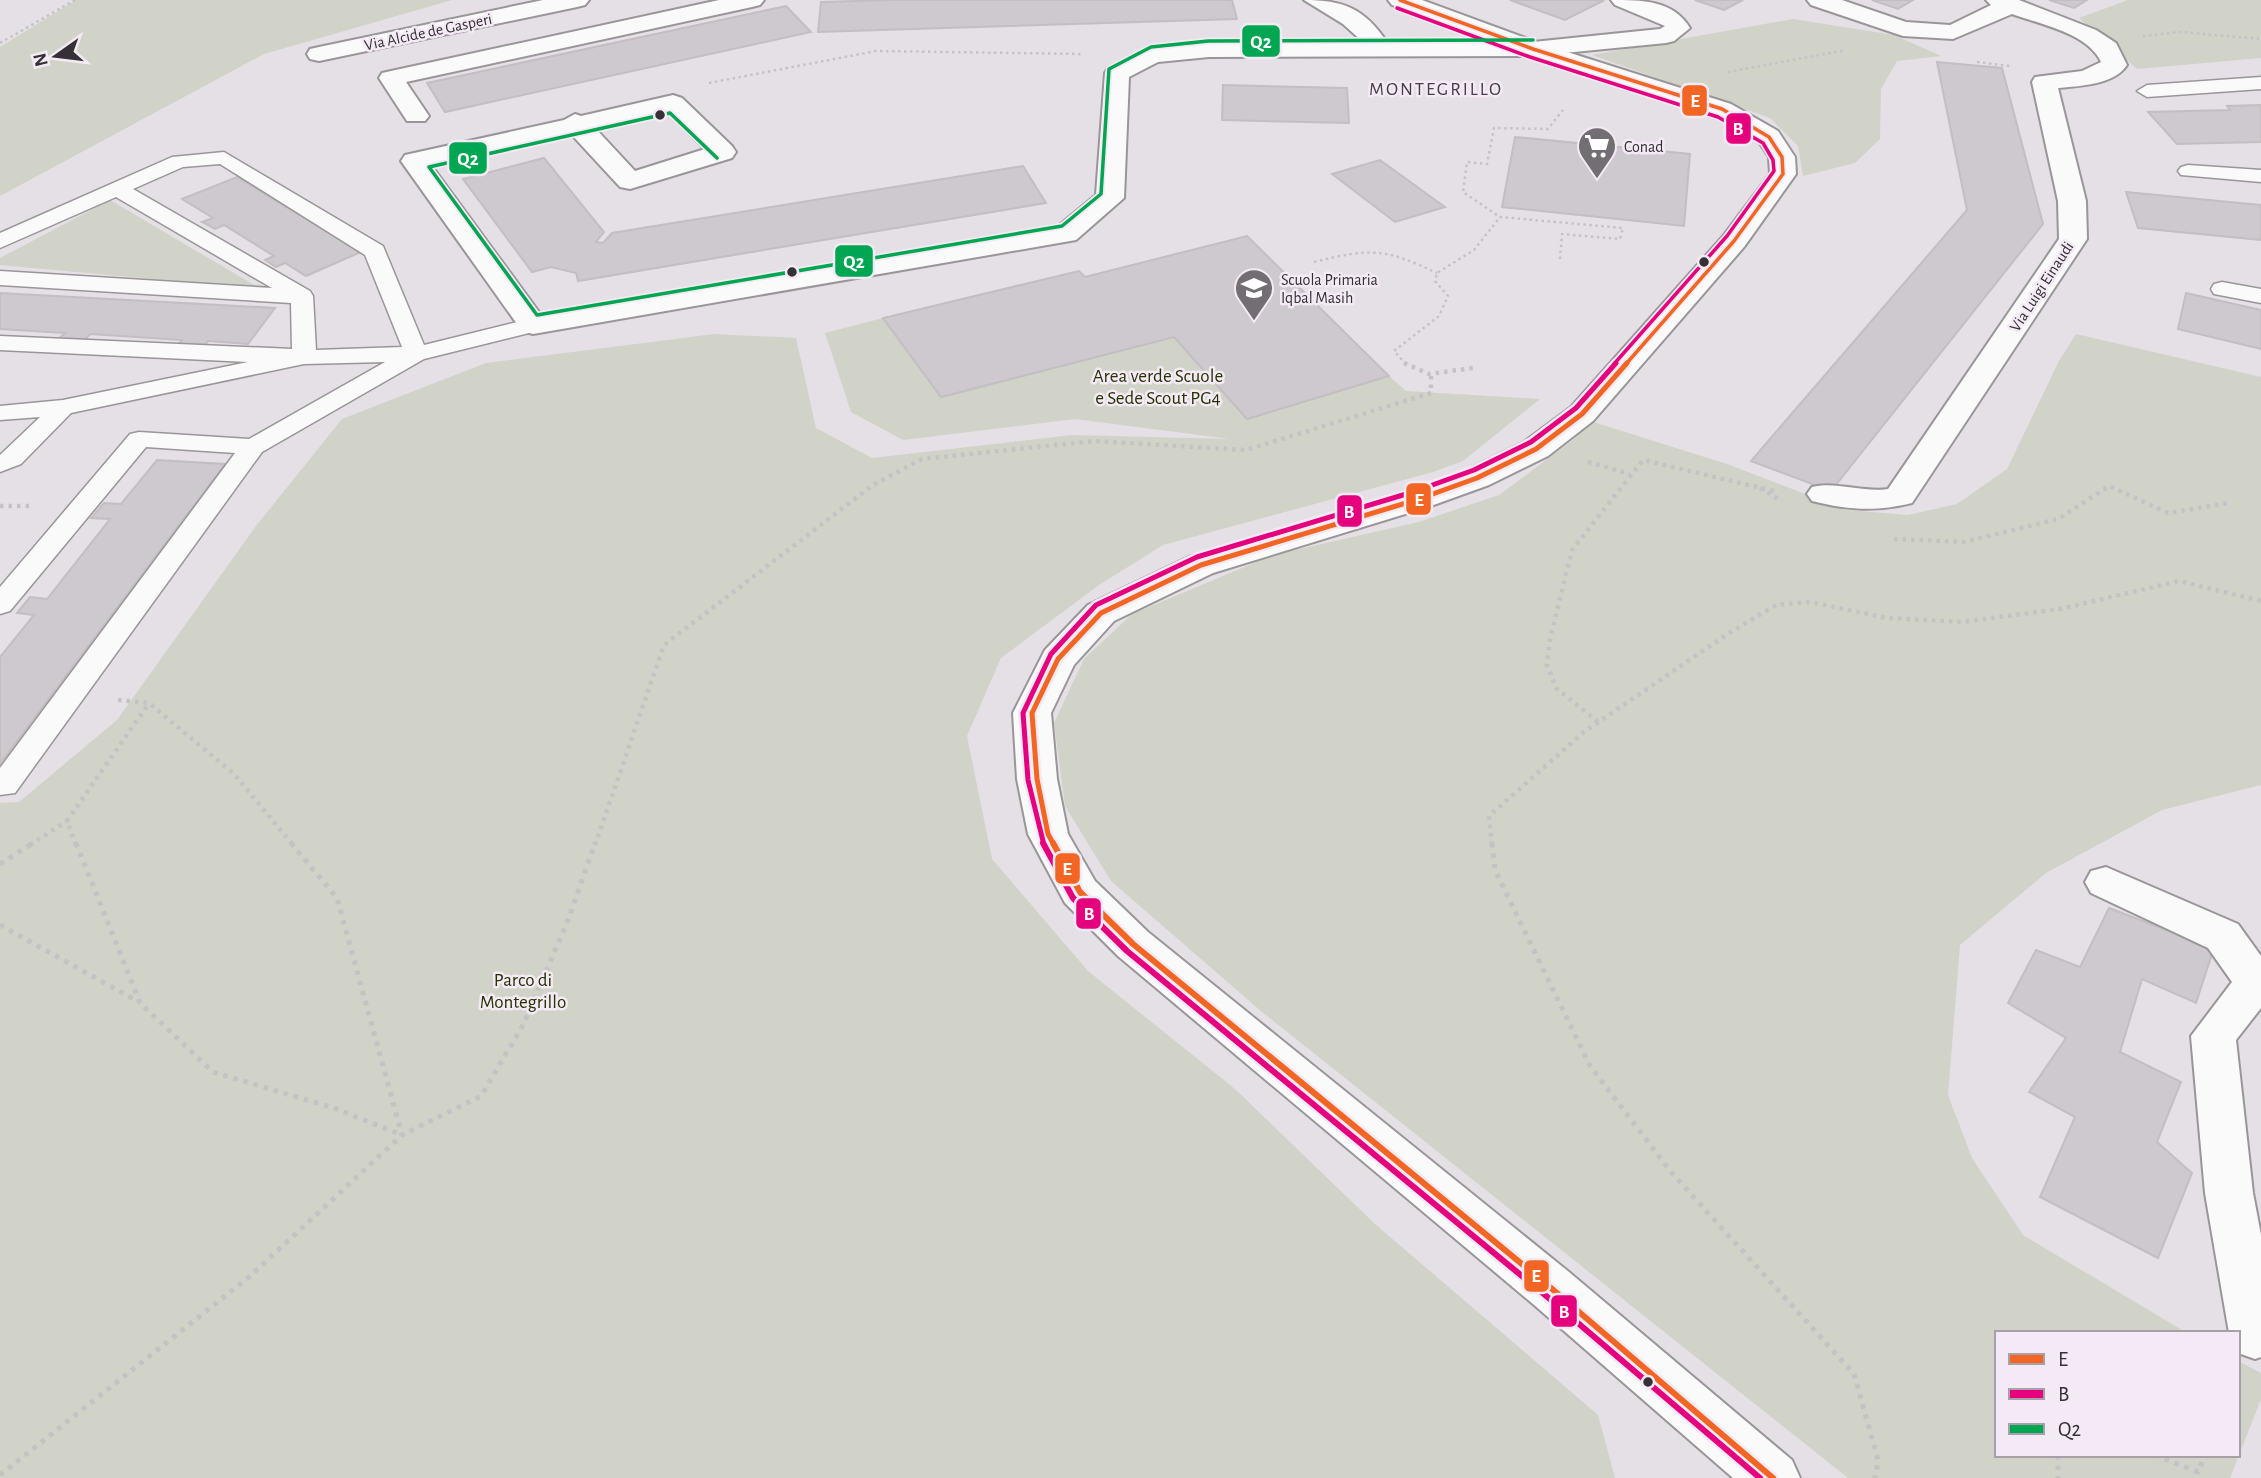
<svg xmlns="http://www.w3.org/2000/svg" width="2261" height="1478" font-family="'Alegreya Sans',sans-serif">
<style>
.green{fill:#d1d2c8}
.building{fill:#cec8cf;stroke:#c2bec2;stroke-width:2}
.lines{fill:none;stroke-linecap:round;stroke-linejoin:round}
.service-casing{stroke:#999599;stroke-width:3}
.minor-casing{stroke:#999599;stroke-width:4}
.tertiary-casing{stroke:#999599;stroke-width:4}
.path-far2{stroke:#c5c2c5;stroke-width:2.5;stroke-dasharray:2.5 3.5;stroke-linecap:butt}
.path-far1{stroke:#c5c2c5;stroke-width:4.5;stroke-dasharray:3.5 5;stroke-linecap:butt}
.path{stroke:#c5c2c5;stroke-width:5;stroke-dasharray:4.5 6;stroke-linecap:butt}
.service{fill:#fbfafb;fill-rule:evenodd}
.minor{fill:#fbfafb;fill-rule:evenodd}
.tertiary{fill:#fbfafb;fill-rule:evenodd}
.bus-1-far2-casing{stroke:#f4eaf5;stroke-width:7}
.bus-1-far1-casing{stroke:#f4eaf5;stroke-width:10}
.bus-1-casing{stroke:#f4eaf5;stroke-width:11}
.bus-2-far2-casing{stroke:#f4eaf5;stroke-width:7}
.bus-2-far1-casing{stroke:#f4eaf5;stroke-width:10}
.bus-2-casing{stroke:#f4eaf5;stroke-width:11}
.bus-3-casing{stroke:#f4eaf5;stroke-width:7}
.bus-1-far2{stroke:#f26522;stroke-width:3.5}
.bus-1-far1{stroke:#f26522;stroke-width:5}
.bus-1{stroke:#f26522;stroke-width:6}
.bus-2-far2{stroke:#e5007d;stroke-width:3.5}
.bus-2-far1{stroke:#e5007d;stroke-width:5}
.bus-2{stroke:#e5007d;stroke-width:6}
.bus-3{stroke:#00a651;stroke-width:3.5}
.bus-dot{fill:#343035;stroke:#f4eaf5;stroke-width:2.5}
.labels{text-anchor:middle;stroke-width:5;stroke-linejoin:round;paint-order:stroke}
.far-street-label{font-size:16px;fill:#343035;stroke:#f4eaf5}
.far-poi-label{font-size:16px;fill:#343035;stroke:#f4eaf5;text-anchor:start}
.far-quarter-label{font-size:19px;letter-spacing:2px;fill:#473f49;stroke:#f4eaf5}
.park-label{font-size:19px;fill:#263200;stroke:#f4eaf5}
.line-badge{stroke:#f4eaf5;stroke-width:2.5}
.badge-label{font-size:19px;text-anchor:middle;font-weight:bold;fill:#fff}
</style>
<rect width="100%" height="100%" fill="#e5e0e5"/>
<!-- green -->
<g class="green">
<path d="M76 0H452L264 54 0 196V47Z"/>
<path d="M2128 0H2261V58L2137 69 2079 18Z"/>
<path d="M1793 19 1894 35 1941 56 1897 61 1881 89 1880 139 1855 163 1803 176 1798 146 1770 118 1592 55Z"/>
<path d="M110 200 261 289 0 265V258Z"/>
<path d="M883 318 941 397 1174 337 1248 418 1389 376 1406 391 1540 399 1463 461 1433 472 1163 545 1099 585 1001 658 967 736 992 859 1088 971 1235 1089 1375 1224 1598 1415 1615 1478H0V803L19 802 117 720 256 526 342 419 486 363 714 334 796 338 816 428 872 458 1072 435 1230 439 1075 419 903 440 851 412 825 333Z"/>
<path d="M2076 334 2261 377V785L2162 810 2046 873 1960 945 1948 1095 1972 1158 2023 1235 2187 1333H1997V1455H2238V1361L2261 1373V1399L2230 1478H1848L1262 1012 1111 881 1065 806 1054 723 1084 659 1132 614 1273 555 1419 522 1499 495 1573 440 1590 421 1727 464 1847 510 1908 515 1957 504 2007 469 2059 361Z"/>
</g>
<!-- building -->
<g class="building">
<path d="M890 0H1232L1237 19 818 32 821 2Z"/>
<path d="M1510 0H1600L1603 1 1565 20Z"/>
<path d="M1695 0H1743L1724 10Z"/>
<path d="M1872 0H1913L1898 9Z"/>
<path d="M2049 0H2087L2074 8Z"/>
<path d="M786 6 811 32 445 112 427 83Z"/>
<path d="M1937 62 2002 68 2043 224 1831 491 1751 461 1967 210Z"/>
<path d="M1223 85 1347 88 1349 123 1222 120Z"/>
<path d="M2261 105V142L2177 144 2148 112 2230 110 2227 106Z"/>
<path d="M1515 137 1690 154 1684 226 1502 207Z"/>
<path d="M544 158 604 232 596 242 603 243 612 233 1023 166 1046 203 578 281 576 273 551 267 532 272 463 179Z"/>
<path d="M1380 160 1445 207 1395 222 1332 174Z"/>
<path d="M237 177 361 252 306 276 285 263 276 267 265 260 274 256 224 225 215 229 202 222 213 218 182 199Z"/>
<path d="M2126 192 2261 205V240L2138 228Z"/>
<path d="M1247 236 1389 376 1247 419 1174 337 941 397 883 318 1079 271 1085 277Z"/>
<path d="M0 293 275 308 248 344 208 341 203 348 177 346 182 340 90 334 84 341 58 339 65 333 0 329Z"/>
<path d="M2186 293 2261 310V349L2178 329Z"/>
<path d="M157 460 225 464 0 764V657L34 615 17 613 30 597 47 599 110 519 91 518 104 503 121 504Z"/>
<path d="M2109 908 2214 948 2196 1003 2142 979 2120 1052 2181 1082 2157 1142 2192 1173 2158 1258 2040 1197 2075 1117 2029 1092 2066 1038 2008 1003 2036 950 2080 967Z"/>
</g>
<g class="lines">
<defs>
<g id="service">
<path d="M2261 77V89L2147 97 2137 91 2147 85Z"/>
<path d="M224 152 383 246 424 345 533 318 541 320 545 325 541 330 424 359 262 452 15 793 0 795V768L235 453 146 447 10 611 0 614V587L130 434 139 432 249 439 385 362 304 364 71 413 21 464 0 472V455L40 417 0 420V406L63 400 248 362 0 350V336L292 349 291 303 0 285V271L272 288 116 197 0 248V233L172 157ZM220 164 365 255 402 347 316 350 313 296 310 291 133 189 183 167Z"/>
<path d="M2188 165 2261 170V182L2181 175 2178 171 2181 167Z"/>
<path d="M2222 282 2261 289V303L2214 294 2211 289 2214 284Z"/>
</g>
<g id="minor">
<path d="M543 0H589L585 5 577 7 319 61 310 59 307 54 310 49 319 47Z"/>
<path d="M719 0H764L760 5 752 7 406 82 429 116 425 121H407L379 78 382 73 391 71Z"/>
<path d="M1304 0C1343 0 1364 8 1387 42H1533L1660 29 1665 26 1615 5 1611 0C1642 0 1673 0 1690 28L1674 41 1666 43 1533 56 1209 57 1158 62 1129 77 1124 198 1076 240 533 334 522 331 401 161 405 155 414 153 564 120 575 114 581 116 673 95 682 98 732 146 736 152 732 158 630 189 620 187 571 134 431 165 541 315 1057 227 1096 195 1105 73 1108 68 1153 48 1209 43 1363 42 1343 24ZM668 112 705 149 635 171 595 128Z"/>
<path d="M1807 0H1842L1906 22 1950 25 1991 5 1986 0H2019L2096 30 2116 43 2127 65C2114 85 2080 86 2058 88L2086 201 2087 239 1912 503C1876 512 1848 510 1812 501L1807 494 1812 487C1836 481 1863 493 1888 489L2059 239 2058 201 2032 82 2035 77 2082 71 2101 62C2088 33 2039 24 2012 14L1953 39 1903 36 1811 5Z"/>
<path d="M2106 867 2238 924 2261 956V1008L2236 1040 2253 1193 2261 1235V1357L2255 1359 2238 1353V1333H2229L2205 1193 2191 1036 2232 982 2208 948 2091 893 2085 882 2091 871Z"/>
</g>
<path id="tertiary" d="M1388 0H1422L1542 44 1731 104 1778 131 1795 157 1796 174 1744 247 1593 421 1548 456 1489 485 1428 507 1213 573 1114 621 1074 665 1051 713 1057 779 1068 834 1095 881 1148 932 1569 1272 1792 1460 1800 1478H1733L1533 1304 1118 956 1065 903 1028 834 1017 779 1013 713 1045 650 1088 605 1189 557 1404 493 1465 471 1524 442 1571 407 1724 235 1770 174 1769 157 1759 142 1713 114 1524 54 1392 5Z"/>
</defs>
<!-- service casing -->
<use href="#service" class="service-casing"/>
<!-- minor casing -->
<use href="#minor" class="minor-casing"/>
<!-- tertiary casing -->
<use href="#tertiary" class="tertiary-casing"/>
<!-- path-far2 -->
<g class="path-far2">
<path d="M2143 36 2181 32 2261 39"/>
<path d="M0 43 75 0"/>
<path d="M1977 62 2010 66"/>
<path d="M1728 72 1846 50"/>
<path d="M709 83 876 51 1082 54"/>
<path d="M1560 259 1562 234 1620 239 1623 228 1500 217 1463 192 1467 162 1487 164 1494 128 1548 129 1563 110"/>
<path d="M1314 262C1371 248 1384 248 1437 273"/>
<path d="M1406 364 1394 351 1439 316 1448 296 1435 281 1437 273 1474 250 1500 217"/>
</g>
<!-- path-far1 -->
<g class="path-far1">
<path d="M1404 363 1429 374 1473 368"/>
<path d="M1588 462 1630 474"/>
<path d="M1760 488 1780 500"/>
<path d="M0 506H31"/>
<path d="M1894 539 1964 542 2058 519 2109 486 2168 513 2229 503"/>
<path d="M118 700 149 703 234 774 293 845"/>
<path d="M1598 722 1556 688 1547 665 1550 639 1572 550 1643 460 1778 492"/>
<path d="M30 845 67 821"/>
<path d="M76 845 67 821 149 703"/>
<path d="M595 845 664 645 873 485 922 459 1094 441 1246 450 1431 393V376"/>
<path d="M1492 845 1489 816 1584 732 1726 635 1776 605 1810 602 1887 618 1962 622 2060 609 2179 581 2261 601"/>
</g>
<!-- path -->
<g class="path">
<path d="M76 843 140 1003 213 1072 334 1108 402 1135"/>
<path d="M291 843 337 898 402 1135"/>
<path d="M1492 843 1495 870 1590 1066 1671 1172 1854 1374 1878 1460 1875 1478"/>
<path d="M0 864 33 843"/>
<path d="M0 925 139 1002"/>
<path d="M2058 1455V1478"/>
<path d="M2155 1455 2198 1472 2205 1455"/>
<path d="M0 1475 249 1277 402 1135 481 1096 523 1025 569 918 595 843"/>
</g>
<!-- service -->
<use href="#service" class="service"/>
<!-- minor -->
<use href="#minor" class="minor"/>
<!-- tertiary -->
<use href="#tertiary" class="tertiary"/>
<defs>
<path id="bus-1-far2" d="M1400 0 1533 49 1722 109 1769 137 1782 157 1783 174 1734 241 1626 364"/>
<path id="bus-1-far1" d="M1054 845 1048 834 1037 779 1032 713 1058 659 1101 613 1201 565 1416 500 1477 478 1536 449 1582 414 1627 363"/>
<path id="bus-1" d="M1053 843 1080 892 1133 944 1551 1288 1773 1478"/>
<path id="bus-2-far2" d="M1397 8 1530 57 1718 117 1763 143 1773 160 1774 171 1727 236 1614 364"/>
<path id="bus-2-far1" d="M1044 845 1028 780 1023 713 1051 654 1096 605 1197 557 1413 492 1474 470 1531 442 1576 408 1616 363"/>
<path id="bus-2" d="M1043 843 1073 898 1127 951 1545 1295 1760 1478"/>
<path id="bus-3" d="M717 158 670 113 429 167 537 315 1062 226 1101 194 1109 69 1151 47 1208 41 1533 40"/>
</defs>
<!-- bus-1-far2 casing -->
<use href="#bus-1-far2" class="bus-1-far2-casing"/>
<!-- bus-1-far1 casing -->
<use href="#bus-1-far1" class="bus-1-far1-casing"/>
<!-- bus-1 casing -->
<use href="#bus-1" class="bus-1-casing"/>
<!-- bus-2-far2 casing -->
<use href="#bus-2-far2" class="bus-2-far2-casing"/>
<!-- bus-2-far1 casing -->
<use href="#bus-2-far1" class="bus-2-far1-casing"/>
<!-- bus-2 casing -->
<use href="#bus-2" class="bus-2-casing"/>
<!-- bus-3 casing -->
<use href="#bus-3" class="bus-3-casing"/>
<!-- bus-1-far2 -->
<use href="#bus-1-far2" class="bus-1-far2"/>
<!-- bus-1-far1 -->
<use href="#bus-1-far1" class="bus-1-far1"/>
<!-- bus-1 -->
<use href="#bus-1" class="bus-1"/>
<!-- bus-2-far2 -->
<use href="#bus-2-far2" class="bus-2-far2"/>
<!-- bus-2-far1 -->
<use href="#bus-2-far1" class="bus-2-far1"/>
<!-- bus-2 -->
<use href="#bus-2" class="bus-2"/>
<!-- bus-3 -->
<use href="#bus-3" class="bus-3"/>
</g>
<!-- icons -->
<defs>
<symbol id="supermarket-pin" viewBox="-11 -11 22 30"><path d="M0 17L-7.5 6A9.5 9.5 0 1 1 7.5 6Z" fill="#726e73" stroke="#f4eaf5"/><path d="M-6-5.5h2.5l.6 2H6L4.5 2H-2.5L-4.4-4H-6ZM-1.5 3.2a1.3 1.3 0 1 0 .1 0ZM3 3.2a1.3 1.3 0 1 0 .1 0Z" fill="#fff"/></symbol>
<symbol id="school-pin" viewBox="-11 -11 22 30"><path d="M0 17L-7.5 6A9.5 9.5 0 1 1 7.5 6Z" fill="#726e73" stroke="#f4eaf5"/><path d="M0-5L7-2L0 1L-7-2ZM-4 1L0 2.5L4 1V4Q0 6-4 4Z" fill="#fff"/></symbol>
</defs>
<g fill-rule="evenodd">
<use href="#supermarket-pin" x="1575" y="124" width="44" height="60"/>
<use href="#school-pin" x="1232" y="266" width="44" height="60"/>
</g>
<!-- markers -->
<g class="bus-dot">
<circle cx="660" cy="115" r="6"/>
<circle cx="1704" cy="262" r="6"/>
<circle cx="792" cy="272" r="6"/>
<circle cx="1648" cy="1382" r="6"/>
</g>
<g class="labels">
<!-- far-street labels -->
<g class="far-street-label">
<text transform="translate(428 31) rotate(-12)" y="6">Via Alcide de Gasperi</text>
<text transform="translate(2041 286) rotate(-57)" y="6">Via Luigi Einaudi</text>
</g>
<!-- far-poi labels -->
<g class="far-poi-label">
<text x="1624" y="152">Conad</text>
<text x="1281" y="285">Scuola Primaria<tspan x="1281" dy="18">Iqbal Masih</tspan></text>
</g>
<!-- far-quarter labels -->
<g class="far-quarter-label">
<text x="1436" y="95">MONTEGRILLO</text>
</g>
<!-- park labels -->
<g class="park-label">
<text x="1158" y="382">Area verde Scuole<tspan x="1158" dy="22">e Sede Scout PG4</tspan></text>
<text x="523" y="986">Parco di<tspan x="523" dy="22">Montegrillo</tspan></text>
</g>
</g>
<g class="line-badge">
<rect x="1241" y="24" width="40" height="34" rx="7" fill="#00a651"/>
<rect x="1681" y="84" width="27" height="33" rx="7" fill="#f26522"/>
<rect x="1725" y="112" width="27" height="33" rx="7" fill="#e5007d"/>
<rect x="448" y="141" width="40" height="34" rx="7" fill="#00a651"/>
<rect x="834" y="244" width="40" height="34" rx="7" fill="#00a651"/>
<rect x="1405" y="482" width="27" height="34" rx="7" fill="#f26522"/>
<rect x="1336" y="494" width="27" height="34" rx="7" fill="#e5007d"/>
<rect x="1054" y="852" width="27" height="33" rx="7" fill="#f26522"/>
<rect x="1075" y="897" width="27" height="33" rx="7" fill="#e5007d"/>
<rect x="1523" y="1259" width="27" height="34" rx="7" fill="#f26522"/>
<rect x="1550" y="1294" width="28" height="34" rx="7" fill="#e5007d"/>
</g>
<g class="badge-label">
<text x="1261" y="48">Q2</text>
<text x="1695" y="107">E</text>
<text x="1738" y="135">B</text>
<text x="468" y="165">Q2</text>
<text x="854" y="268">Q2</text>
<text x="1419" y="506">E</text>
<text x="1349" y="518">B</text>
<text x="1067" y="875">E</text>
<text x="1089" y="920">B</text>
<text x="1536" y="1282">E</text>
<text x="1564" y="1318">B</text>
</g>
<!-- legend -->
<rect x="1995" y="1331" width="245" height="126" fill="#f4eaf5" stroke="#a7a0a8" stroke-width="2"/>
<rect x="2009" y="1354" width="35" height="10" fill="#f26522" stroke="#a7a0a8" stroke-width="2"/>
<text x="2058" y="1366" font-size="21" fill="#343035">E</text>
<rect x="2009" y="1389" width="35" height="10" fill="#e5007d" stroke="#a7a0a8" stroke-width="2"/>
<text x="2058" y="1401" font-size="21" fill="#343035">B</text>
<rect x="2009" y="1424" width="35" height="10" fill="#00a651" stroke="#a7a0a8" stroke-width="2"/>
<text x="2058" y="1436" font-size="21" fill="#343035">Q2</text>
<!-- north arrow -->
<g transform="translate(56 56) rotate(256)" stroke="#f4eaf5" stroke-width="5" paint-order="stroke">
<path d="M0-5L12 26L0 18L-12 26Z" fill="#343035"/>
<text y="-10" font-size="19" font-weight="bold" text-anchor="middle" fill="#343035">N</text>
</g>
</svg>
